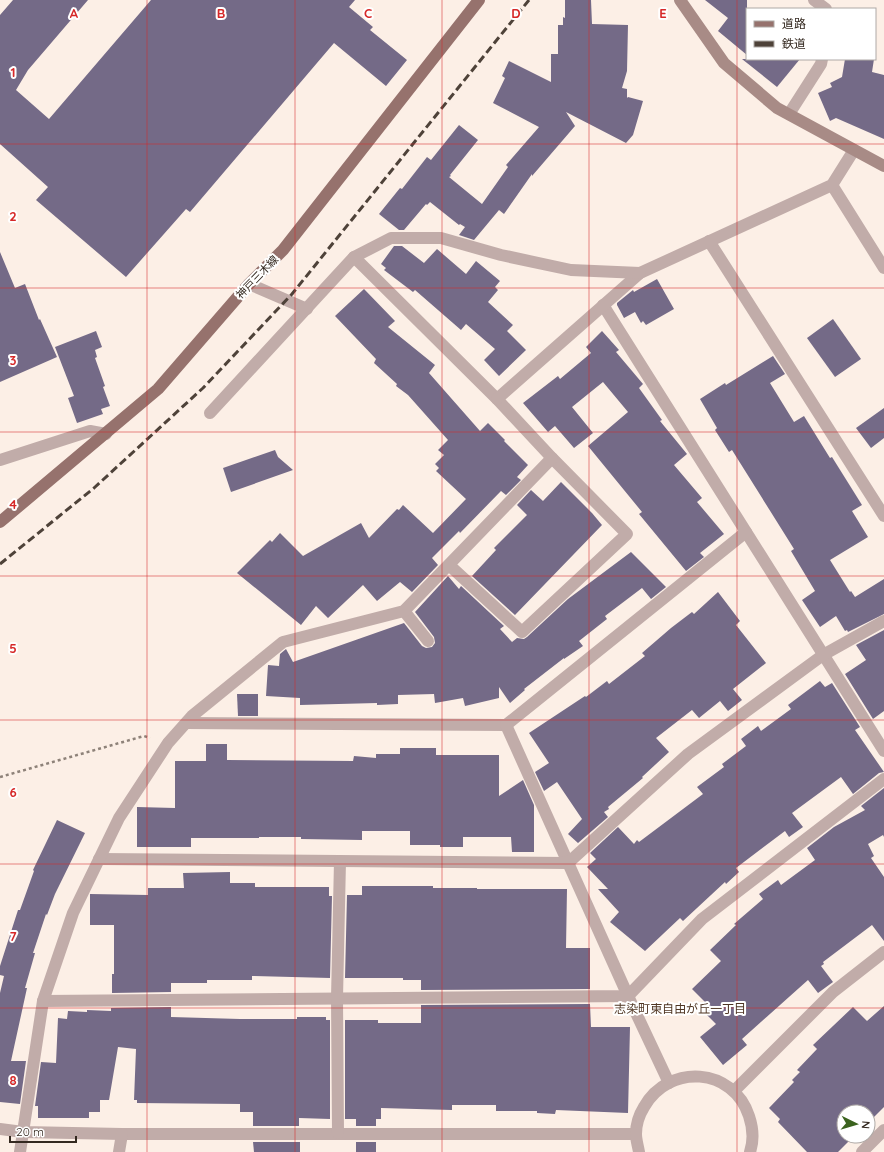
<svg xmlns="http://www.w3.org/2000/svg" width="884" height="1152" font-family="Quicksand,'Noto Sans JP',sans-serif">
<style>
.building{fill:#746a87}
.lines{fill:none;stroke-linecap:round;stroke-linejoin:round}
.path{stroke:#8e8279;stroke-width:2.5;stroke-dasharray:3 3;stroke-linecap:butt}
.street{stroke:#c1aca9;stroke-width:12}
.secondary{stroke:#a88b86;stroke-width:12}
.primary{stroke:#96726d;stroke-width:12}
.rail{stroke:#4e4239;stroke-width:3;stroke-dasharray:8 4;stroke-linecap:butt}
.grid{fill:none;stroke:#d62828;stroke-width:1;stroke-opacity:0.55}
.labels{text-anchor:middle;stroke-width:4;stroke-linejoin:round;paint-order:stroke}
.street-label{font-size:11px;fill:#342920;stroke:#fff}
.neighbourhood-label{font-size:12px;fill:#4f3623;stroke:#fff}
.grid-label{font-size:13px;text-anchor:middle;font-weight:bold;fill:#d62828;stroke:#fff;stroke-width:4;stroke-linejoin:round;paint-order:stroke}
</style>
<rect width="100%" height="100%" fill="#fcefe6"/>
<!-- building -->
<g class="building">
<path d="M13 0H88L28 70 16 90 49 119 151 0H355L349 7 373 27 370 30 407 60 386 86 334 43 190 212 186 209 126 277 36 200 48 187 0 144V15Z"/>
<path d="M565 0H591L592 24 628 25 627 71 622 88 627 89V98L628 97 643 101 633 135 626 143 566 112 575 126 532 176V174L504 214 499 210 474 240 459 235 465 227 460 224 459 225 430 202 427 205 426 204 404 230H399L379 214 400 188 402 189 427 157 431 160 459 125 478 140 450 175 451 176 449 177 482 204 508 167 506 165 539 127 493 103 505 78 502 76 509 61 551 82V54H558V25H563V17L565 18Z"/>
<path d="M705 0H747V55L718 31 728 18Z"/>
<path d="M742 59H800L777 87Z"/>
<path d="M845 59H874L872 72 884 75V139L836 118 830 121 818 93 832 87 830 83 842 77Z"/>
<path d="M394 246H402L424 263 437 249 466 274 476 261 500 281 495 287 498 290 488 302 513 325 507 331 526 350 499 376 484 360 495 349 466 324 461 330 415 290 413 292 384 270 386 268 381 264Z"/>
<path d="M0 252 15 288 25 284 39 320 40 319 57 357 0 382Z"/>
<path d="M657 279 674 309 646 325 643 321 641 323 635 312 624 318 617 305V303L633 290 634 292Z"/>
<path d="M364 289 395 321 388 327 435 365 429 373 480 431 488 423 505 440 504 441 528 465 517 477 521 480 506 495 501 491 460 533 459 531 432 558 438 565 412 592 400 582 377 601 363 585 328 618 316 606 301 625 237 573 270 540 272 542 280 533 303 556 361 523 369 538 397 509 399 510 403 505 433 533 466 499 436 471 439 468 435 464 444 455 438 450 448 440 408 395 396 386 397 384 374 363 376 359 335 316Z"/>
<path d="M833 319 861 359 835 377 807 338Z"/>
<path d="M96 331 102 347 95 350 97 357 95 358 105 386 103 387 110 406 101 409 103 414 77 423 68 398 74 396 55 347Z"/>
<path d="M602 331 619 350 616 352 643 384 639 388 662 420 660 421 687 454 674 465 702 498 697 502 724 534 700 553 704 557 686 571 639 514 642 512 588 446 628 412 603 382 572 407 593 433 574 448 555 426 548 432 523 403 558 376 560 379 591 353 586 347Z"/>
<path d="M773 356 785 374 770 383 794 422 804 416 830 458 832 457 862 505 852 511 868 537 830 560 850 592 851 591 855 597 884 579V614L848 632 847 630 845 631 836 616 820 627 802 600 815 591 791 551 794 549 732 450 729 452 715 430 717 428 700 399 725 383 726 385Z"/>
<path d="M884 408V438L871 448 856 428Z"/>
<path d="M275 450 278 457 293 470 231 492 223 468Z"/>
<path d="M561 482 592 513 602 525 515 615 472 576 496 550 494 548 527 515 517 505 531 490 543 501Z"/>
<path d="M631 552 666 587 651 599 642 588 605 616 607 619 579 641 583 646 564 659V658L524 689 525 690 510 703 499 687V698L465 706 463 698 435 703 434 694 398 695V704L377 705V703L300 705V698L266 696 268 665 279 666 280 654 286 649 293 662 404 623 422 646 426 648 432 647 435 643 434 637 415 612 448 576 459 589 461 586 504 626 500 629 512 642 517 638 524 639 527 637 568 599Z"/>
<path d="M718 592 740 621 736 625 766 663 733 689 742 700 728 711 720 701 699 718 692 710 656 738 669 752 642 777 643 778 608 807 609 809 604 812 608 817 578 843 568 834 582 819 557 782 544 791 535 772 549 763 529 733 585 696 586 697 607 681 609 684 645 656 642 653 671 628 692 612 694 614Z"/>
<path d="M884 630V711L873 719 845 674 866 660 856 645Z"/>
<path d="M820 681 825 687 832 683 860 727 855 730 884 772 879 773 853 794 841 777 792 813 803 827 789 837 785 831 736 868 739 872 726 884 725 882 683 921 680 918 645 951 610 922 619 912 598 889H608L587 867 596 859 590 853 618 827 634 844 637 840 639 842 703 794 697 787 724 767 722 764 746 746 741 739 758 726 761 731 791 709 788 705Z"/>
<path d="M237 694H258V716H238Z"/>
<path d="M206 744H227V760L353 761 354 756 376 758V754H400V748H436V755H499V796L523 780 534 805V852H512L511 837H463V847H440V845H410V831H362V840L301 839V837H259V838H191V847H137V807L175 808V761H206Z"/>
<path d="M884 788V837L883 835 868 844 874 856 871 858 884 877V941L872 925 823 962 824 964 821 966 833 982 818 993 808 980 742 1039 747 1045 723 1065 700 1037 716 1024 705 1013 711 1008 692 989 721 961 710 950 736 925 734 924 763 899 759 894 778 880 781 885 815 860 807 848 834 827 865 810 861 806Z"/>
<path d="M57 820 85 833 55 894 47 915 46 914 33 953H35L25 988H27L11 1061H26L20 1104 0 1102V993L4 976 0 975V966L18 910H20L34 871 33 870Z"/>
<path d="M230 872V883H255V887H329V896H332L330 978 252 976V980H207V983H171V992L112 993V974H114V925H90V894L148 895V888H184L183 873Z"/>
<path d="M362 886H433V888H477V889H567L566 948H590V989L421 990V980H403V978H345L347 895H362Z"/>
<path d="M590 1004 591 1027H630L628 1113 556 1110 555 1114 537 1113V1111H496V1105H452V1110L381 1108V1119H376V1126H356V1119H345V1020H378V1023H421V1005Z"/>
<path d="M884 1006V1107L868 1123V1112H844V1136H854L838 1152H807L778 1122 780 1119 769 1108 794 1082 792 1080 800 1072 797 1070 817 1049 813 1045 853 1007 867 1021Z"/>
<path d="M171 1007V1017L240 1019H297V1017H326V1020H330V1119L299 1118V1126H253V1112H240V1104L137 1103V1100H134L136 1049 118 1047 109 1100H100V1112H89V1118H38V1106H35L41 1062 56 1063 58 1018 67 1019 68 1011 87 1012V1010L111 1011V1008Z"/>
<path d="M253 1142H300V1152H254Z"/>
<rect x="356" y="1142" width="20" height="10"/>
</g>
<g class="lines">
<!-- path -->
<path class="path" d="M0 777 144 736 150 738"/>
<!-- street -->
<g class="street">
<path d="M814 0 826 9"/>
<path d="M789 114 821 64 822 59"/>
<path d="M832 185 884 268"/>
<path d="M709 241 884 516"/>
<path d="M354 257 497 399 552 458 627 534 522 632 449 565"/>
<path d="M249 284 307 309"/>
<path d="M603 305 884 751"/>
<path d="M497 399 640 273 832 185 854 150"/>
<path d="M210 413 354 257 391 238H441L501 255 571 270 640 273"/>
<path d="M0 460 90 431 106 434"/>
<path d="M404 611 428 641"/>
<path d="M187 723 506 725 746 532"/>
<path d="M506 725 628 996 669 1083"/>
<path d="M99 859 568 863 688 754 823 655 884 621"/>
<path d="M43 1001 628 996 702 919 884 779"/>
<path d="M734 1091 833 992 884 952"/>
<path d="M0 1129 23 1132 122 1134H636"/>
<path d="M338 1133 337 998 340 861"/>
<path d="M20 1152 43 1001 73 913 119 818 168 743 192 716 283 642 404 611 552 458"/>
<path d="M119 1152 122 1134"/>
<path d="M639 1152C638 1146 636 1140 636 1134 636 1125 639 1115 644 1107 669 1063 733 1067 749 1116 753 1128 754 1140 750 1152"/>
<path d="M862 1152 884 1130"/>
</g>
<!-- secondary -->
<path class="secondary" d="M680 0 724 63 777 108 884 166"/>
<!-- primary -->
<path class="primary" d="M0 522 158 389 249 284 283 250 479 0"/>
<!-- rail -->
<path class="rail" d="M0 564 94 488 203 388 292 294 529 0"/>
</g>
<!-- grid -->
<path class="grid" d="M147 0V1152M295 0V1152M442 0V1152M589 0V1152M737 0V1152M0 144H884M0 288H884M0 432H884M0 576H884M0 720H884M0 864H884M0 1008H884"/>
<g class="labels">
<!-- street labels -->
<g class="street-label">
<text transform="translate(257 277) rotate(-46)" y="4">神戸三木線</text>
</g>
<!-- neighbourhood labels -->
<g class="neighbourhood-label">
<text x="680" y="1013">志染町東自由が丘一丁目</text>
</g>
</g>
<g class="grid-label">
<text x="74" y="18">A</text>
<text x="221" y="18">B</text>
<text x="368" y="18">C</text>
<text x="516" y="18">D</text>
<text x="663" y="18">E</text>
<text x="13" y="77">1</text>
<text x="13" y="221">2</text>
<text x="13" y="365">3</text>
<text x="13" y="509">4</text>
<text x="13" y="653">5</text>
<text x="13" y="797">6</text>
<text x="13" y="941">7</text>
<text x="13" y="1085">8</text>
</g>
<!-- legend -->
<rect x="746" y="8" width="130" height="52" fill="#ffffff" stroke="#aea9a6"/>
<rect x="754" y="21" width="20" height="6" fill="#96726d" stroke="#aea9a6"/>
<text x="782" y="28" font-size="12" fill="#342920">道路</text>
<rect x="754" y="41" width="20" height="6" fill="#4e4239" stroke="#aea9a6"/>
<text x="782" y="48" font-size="12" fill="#342920">鉄道</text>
<!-- north arrow -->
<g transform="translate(856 1124) rotate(95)"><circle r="19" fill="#ffffff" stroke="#aea9a6"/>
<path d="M0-3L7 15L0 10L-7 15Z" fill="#3b631e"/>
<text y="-6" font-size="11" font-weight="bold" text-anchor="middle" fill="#342920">N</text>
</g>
<!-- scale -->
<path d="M10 1136v6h66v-6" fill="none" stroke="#342920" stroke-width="2"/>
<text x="16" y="1136" font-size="12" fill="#342920" stroke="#ffffff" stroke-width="3" paint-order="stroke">20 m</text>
</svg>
